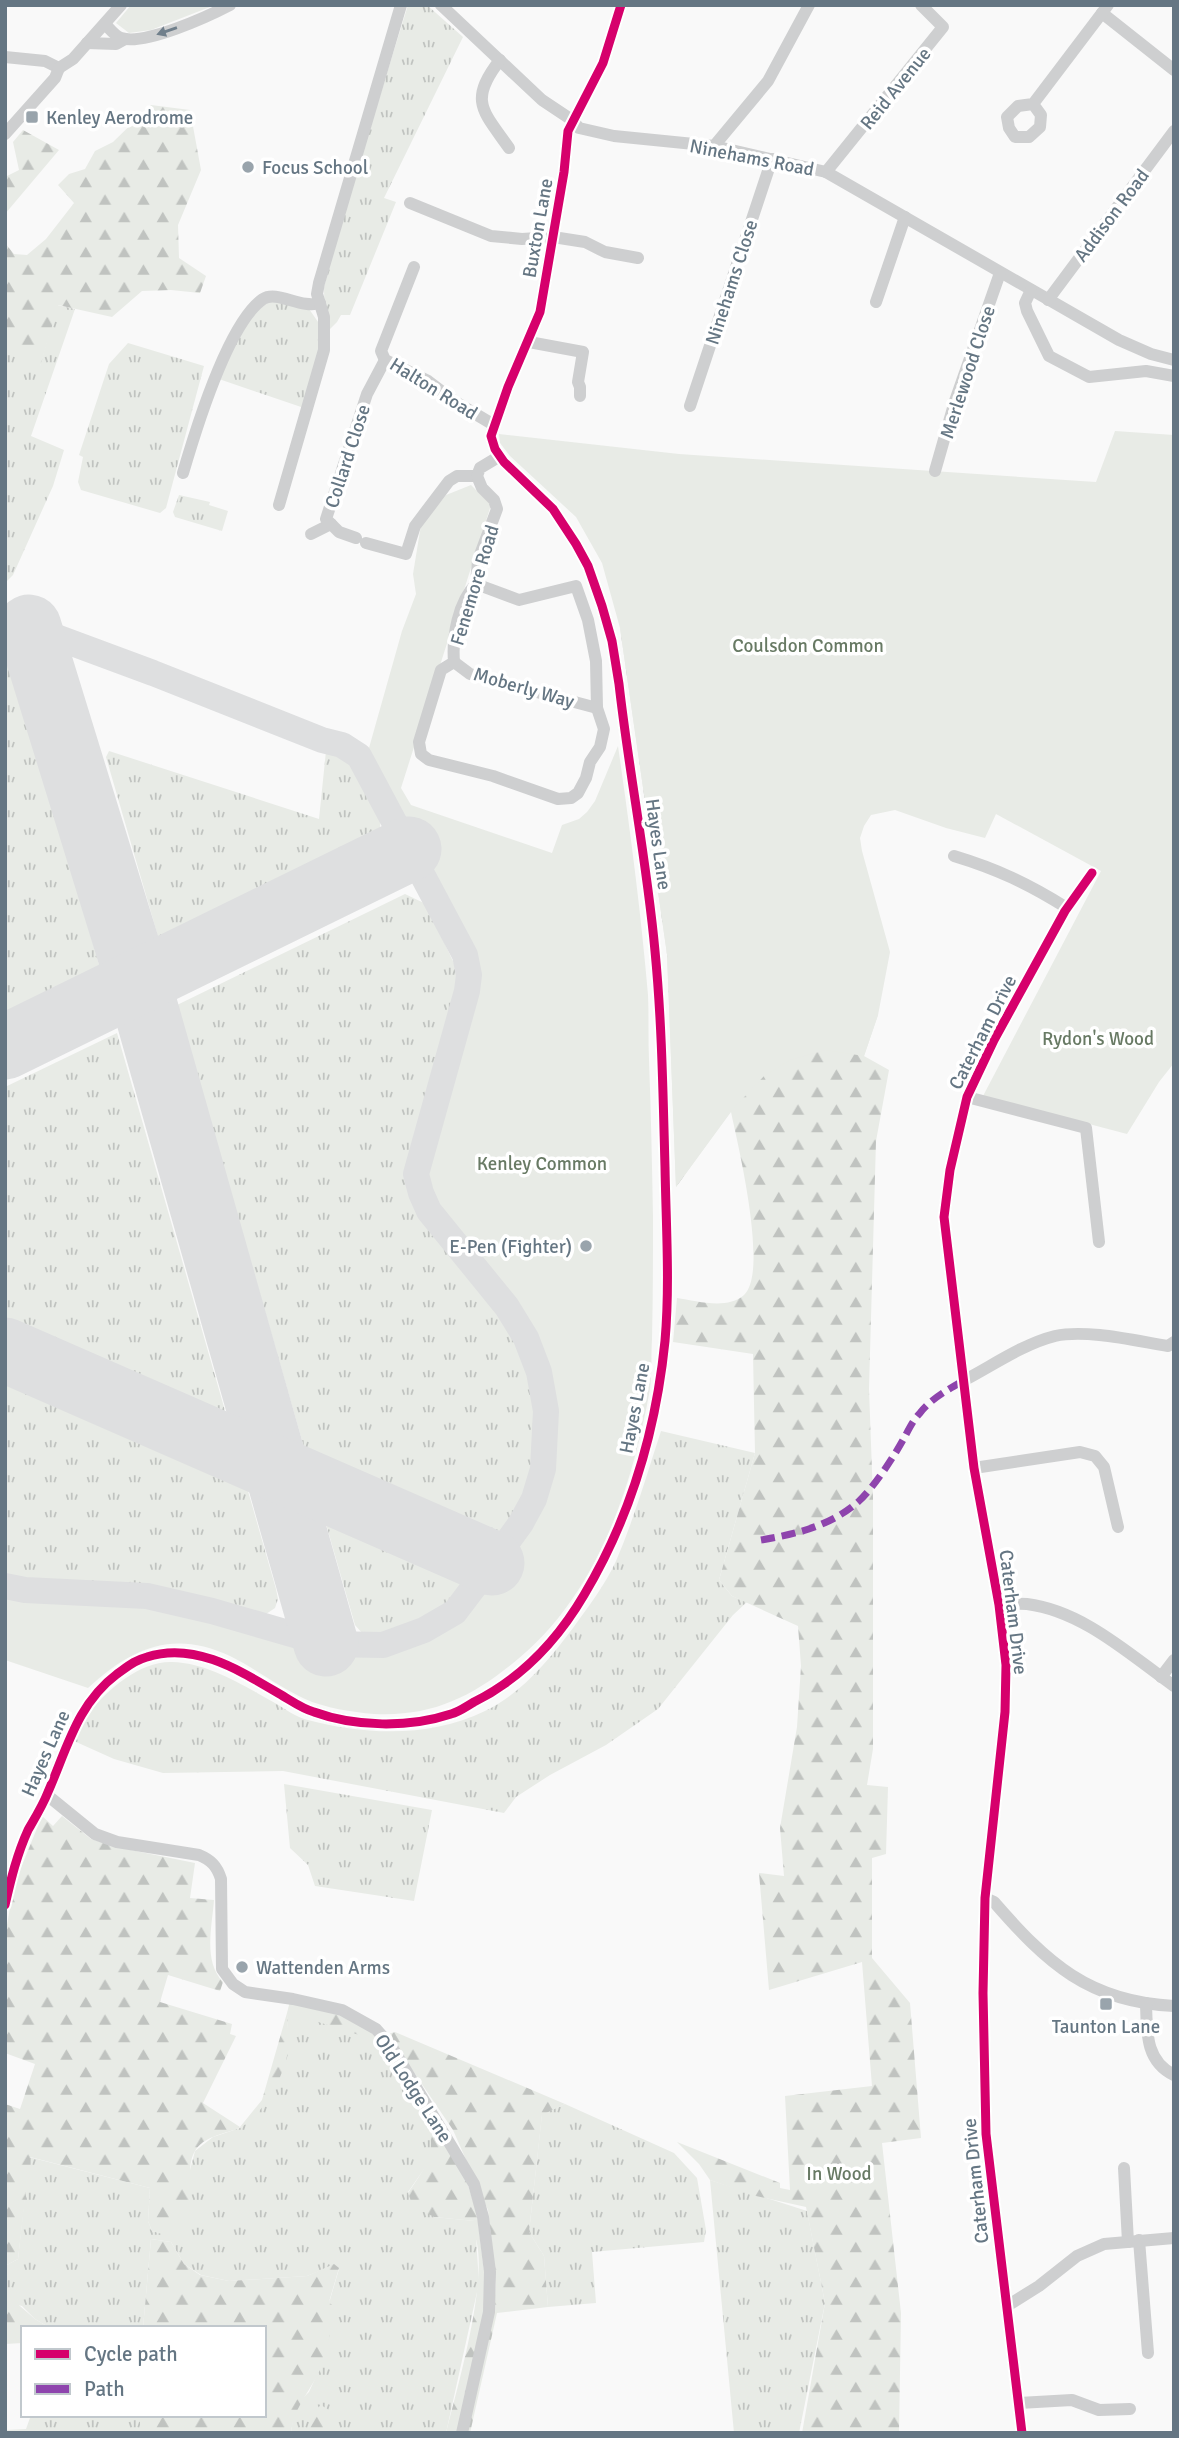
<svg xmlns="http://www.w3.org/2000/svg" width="1179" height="2438" font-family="Signika,sans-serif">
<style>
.grass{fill:url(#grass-tufts)}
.forest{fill:url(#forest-firs)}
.park{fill:#e8ebe6}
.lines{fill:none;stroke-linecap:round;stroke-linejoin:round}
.taxiway{stroke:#dedfe0;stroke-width:26}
.runway{stroke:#dedfe0;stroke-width:65}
.minor{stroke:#cecfd0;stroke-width:12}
.quiet{stroke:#8e44ad;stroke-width:7;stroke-dasharray:14 7;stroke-linecap:butt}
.cycleway-casing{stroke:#fff;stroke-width:13}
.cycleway{stroke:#d6006c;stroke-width:9}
.oneway{fill:#707f8b}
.poi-dot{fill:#99a4ac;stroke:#fff;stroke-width:2.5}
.labels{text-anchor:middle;stroke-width:7;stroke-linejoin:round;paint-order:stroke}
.street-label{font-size:19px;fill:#657683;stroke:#fff}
.poi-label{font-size:19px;fill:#657683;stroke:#fff;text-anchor:start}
.park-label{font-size:19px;fill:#687a64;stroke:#fff}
</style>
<defs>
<pattern id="grass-tufts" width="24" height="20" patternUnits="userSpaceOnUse" patternTransform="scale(1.75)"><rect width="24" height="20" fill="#e8ebe6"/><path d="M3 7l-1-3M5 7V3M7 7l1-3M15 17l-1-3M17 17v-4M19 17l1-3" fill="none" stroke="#c0c3c0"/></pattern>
<pattern id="forest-firs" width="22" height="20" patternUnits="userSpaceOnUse" patternTransform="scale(1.75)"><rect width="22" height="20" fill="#e8ebe6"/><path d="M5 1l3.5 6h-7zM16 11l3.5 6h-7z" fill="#c0c3c0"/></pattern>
</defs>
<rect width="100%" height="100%" fill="#f9f9f9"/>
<!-- grass -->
<g class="grass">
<path d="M408 5H427L463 37 384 198 396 202 350 315H341L337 322 325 334 307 409 216 378 230 344 264 298 307 306 325 332 324 288 335 241Z"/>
<path d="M57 305 75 309 31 436 64 450 53 486 13 575 5 583V332L40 366Z"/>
<path d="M128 343 204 366 166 508 160 513 81 490 78 482 83 457 79 455 109 364Z"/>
<path d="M179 495 210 502 209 505 228 511 222 531 175 517 173 512Z"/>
<path d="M5 656 13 662 100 968 5 1013Z"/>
<path d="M109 751 319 819 326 751 352 759 381 810 380 828 372 838 159 940 106 757Z"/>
<path d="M405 894 426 904 460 976 406 1170 413 1198 422 1217 497 1310 514 1333 531 1369 537 1404 539 1445 531 1483 520 1506 504 1533 450 1605 408 1629 374 1638 362 1633 355 1625 177 1005Z"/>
<path d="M117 1033 276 1589 278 1599 275 1608 260 1618 248 1616 148 1587 19 1580 5 1577V1087Z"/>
<path d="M661 1431 755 1453 719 1580 732 1596 747 1602 733 1615 658 1709 606 1745 550 1775 516 1797 504 1813 283 1771 163 1773 114 1759 74 1741C79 1732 83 1721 89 1713 108 1689 140 1661 172 1662 209 1663 244 1686 275 1703 285 1709 296 1717 308 1720 365 1735 430 1738 485 1711 521 1694 549 1660 573 1628 588 1607 605 1585 616 1561 634 1519 647 1474 661 1431Z"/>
<path d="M284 1784 432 1810 414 1901 315 1886 308 1865 290 1848Z"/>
<path d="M290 2001 370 2031 389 2051 427 2109 433 2147 427 2165 408 2192 434 2217 475 2221 479 2283 446 2433H291L293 2417 301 2400 309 2392 323 2361 329 2303 339 2269 334 2265 307 2276 229 2281 201 2275 184 2264 171 2242 151 2239 143 2328H50L35 2319 22 2306 5 2302V2266L18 2259 29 2157 150 2188 148 2221 152 2231 168 2235 190 2199 189 2174 195 2151 213 2137 240 2128 258 2112 288 2051 287 2013Z"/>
<path d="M565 2104 674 2153 697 2178 706 2230 704 2242 592 2252 596 2303 548 2307 544 2256 529 2232 542 2114Z"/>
<path d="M710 2180 807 2211 825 2303 799 2433H734Z"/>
<path d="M31 2415H140V2433H5V2430L26 2429Z"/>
</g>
<!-- forest -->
<g class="forest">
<path d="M151 105 190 110 201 170 178 225 179 258 206 276 200 293 171 290 142 291 112 317 58 305 40 367 19 358 5 332V243L14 254 27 255 46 239 74 203 58 185 69 174 85 169 95 151 113 142Z"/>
<path d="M23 130 59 150 5 214V177L19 170 13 142Z"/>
<path d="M620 628 878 1015 864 1056 889 1070 876 1141 869 1389 873 1498V1749L867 1785 888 1787 886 1854 872 1858V1958L910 2003 921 2138 882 2143 901 2313 899 2433H802L825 2303 806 2207 756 2196 710 2180 699 2164 677 2142 780 2183V2188L790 2190 785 2096 872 2086 862 1962 769 1990 759 1873 784 1876 780 1828 797 1727 801 1666 798 1626 732 1596 719 1580 755 1453 753 1354 673 1342 677 1298C697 1301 727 1310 744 1295 769 1272 738 1145 731 1112L676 1187 667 954Z"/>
<path d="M42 1816 53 1826 62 1816 91 1839 116 1847 195 1863 190 1898 214 1900C212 1927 203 1961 223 1982L220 1991 168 1975 160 2002 232 2024 230 2034 236 2036 203 2103 240 2127 262 2100 287 2013C287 2025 290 2039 288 2051 284 2077 262 2118 237 2129 223 2134 203 2137 195 2151 186 2166 193 2184 190 2199 187 2213 177 2225 168 2236L152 2231 148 2221 150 2188 30 2157 18 2259 5 2266V2104L20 2109 35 2064 5 2053V1936L14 1885Z"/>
<path d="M295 2002 339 2014 370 2031 365 2035H359L309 2019 294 2010Z"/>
<path d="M395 2032 565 2104 542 2115 529 2232 544 2256 548 2307 497 2313 470 2433H465L494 2309 496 2283 488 2210 453 2130 388 2034Z"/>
<path d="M427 2109 468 2185 477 2214 484 2272 485 2308 457 2433H446C456 2391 494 2265 472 2230L474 2221 434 2217 413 2206 408 2193C434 2155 434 2154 427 2109Z"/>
<path d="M151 2239 171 2242 184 2264 200 2275 229 2281 307 2276 334 2264 339 2268 329 2302 335 2308C331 2325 329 2346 323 2363 313 2389 294 2405 291 2433H140V2415H264V2328H143Z"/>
<path d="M13 2300 35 2319 50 2328H23V2343L5 2344V2302Z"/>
<path d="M321 2405 329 2410V2433H308L315 2410Z"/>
</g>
<!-- park -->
<g class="park">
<path d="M131 5H215L151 30 129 33 116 23Z"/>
<path d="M1115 431 1174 435V1063L1159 1082 1127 1134 983 1096 1101 871 996 814 985 838 946 828 895 810 871 815 864 826 860 838 862 851 890 952 878 1015 864 1056 825 1050 790 1060 764 1076 731 1111 676 1187 667 954 620 628 602 563 576 517 510 456 500 443 499 434 679 454 1096 482Z"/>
<path d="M471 485 491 505 401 788 411 805 552 853 562 825 579 819 587 812 595 801 618 746C630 829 641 912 648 995 649 1017 648 1038 649 1060 651 1112 652 1164 653 1217 653 1258 653 1298 652 1339 651 1355 652 1373 650 1389 632 1490 595 1599 512 1664 470 1698 430 1717 374 1714 352 1712 325 1708 305 1699 279 1687 256 1669 230 1656 173 1629 131 1648 88 1688L5 1660V1593L22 1596 145 1603 308 1649 346 1654 382 1652 424 1637 459 1616 527 1525 539 1502 548 1472 552 1446V1411L545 1371 531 1334 512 1303 436 1209 428 1190 423 1170 472 994 475 976 471 953 367 755 402 631 416 594 413 574 421 525 446 495Z"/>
</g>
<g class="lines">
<!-- taxiway -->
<path class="taxiway" d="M5 628 29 627 153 673 322 740 342 745 359 756 465 955 469 975 467 991 416 1174 421 1193 429 1211 507 1307 526 1338 539 1372 546 1411 543 1469 534 1499 521 1523 492 1563 455 1612 424 1630 383 1645 326 1644 212 1611 147 1596 25 1590 5 1586"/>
<!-- runway -->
<g class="runway">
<path d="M29 627 138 981 326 1644"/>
<path d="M5 1047 409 849"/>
<path d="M5 1350 492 1563"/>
</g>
<!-- minor -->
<g class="minor">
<path d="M441 5 542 100 572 120 579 128 614 136 714 146 826 172 1119 340 1151 354 1174 360"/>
<path d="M1102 13 1174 70"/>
<path d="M105 24C110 29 115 36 121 38 144 46 209 16 230 5"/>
<path d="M87 43 116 44 125 39"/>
<path d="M5 57 45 61 59 68"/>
<path d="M500 60C468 101 483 111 509 148"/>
<path d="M59 68 73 59 121 5"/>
<path d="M1033 104 1041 115 1040 127 1029 137H1015L1009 128 1007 117 1018 106 1033 104 1108 5"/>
<path d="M5 134 55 78 59 68"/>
<path d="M714 146 768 81 809 5"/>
<path d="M826 172 943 27 921 5"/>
<path d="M410 203 491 236 522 239 553 237 585 242 605 252 638 258"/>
<path d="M414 267 381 351 385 360 428 381 457 403 494 425"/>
<path d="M1031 290 1025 303 1027 311 1049 356 1089 377 1146 371 1174 376"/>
<path d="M1048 300 1174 131"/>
<path d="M876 302 905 217"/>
<path d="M529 342 583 352 578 382 580 387V396"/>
<path d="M690 406 772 159"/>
<path d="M935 471 955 401 1000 273"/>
<path d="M183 473C195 432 228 323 263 299 277 290 301 309 320 303"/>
<path d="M279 505 324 350V317L317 294 319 283 401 5"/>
<path d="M311 534 331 524"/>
<path d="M356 538 339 532 326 519 367 394 385 360"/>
<path d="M366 543 406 554 415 526 449 481 457 476H477"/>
<path d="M476 584 519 600 576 586 588 620 596 661 597 708 604 729 600 747 590 762 586 778 578 793 571 798 558 799 493 776 429 760 421 754 419 742 441 670 454 662C452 637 458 602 476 584L478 560 497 509 494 500 482 488 477 476 480 468 500 456"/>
<path d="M454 662 470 674 597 708"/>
<path d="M954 856C997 869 1029 884 1067 908"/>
<path d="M967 1097 1086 1128 1099 1242"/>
<path d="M963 1381C992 1366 1023 1344 1055 1336 1087 1329 1136 1341 1168 1346L1174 1342"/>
<path d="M974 1468 1080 1452 1095 1456 1104 1467 1118 1527"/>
<path d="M999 1605C1008 1604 1018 1603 1027 1604 1083 1611 1130 1655 1174 1686"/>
<path d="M1161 1677 1174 1660"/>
<path d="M47 1795 95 1834 117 1842 199 1855C211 1860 217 1866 221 1879L222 1969 233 1984 245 1992 293 1999 342 2010 376 2029 392 2047 474 2184 483 2217 490 2272 489 2312 462 2433"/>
<path d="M985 1898 994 1902C1047 1963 1089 2002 1174 2006"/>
<path d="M5 1905C11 1879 17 1854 28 1830 35 1818 43 1805 48 1792 67 1749 77 1704 117 1674 127 1667 135 1660 147 1657 196 1641 242 1672 283 1696 293 1702 303 1709 314 1712 355 1727 409 1728 451 1714 459 1712 467 1706 474 1702 522 1678 557 1641 584 1595 630 1518 656 1430 665 1341 670 1284 666 1225 665 1167 663 1095 662 1023 655 951 647 862 629 773 619 684L612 641 602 606 588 566 576 544 553 509 504 462 495 449 491 436 508 387 540 312 564 172 568 131 603 63 621 5"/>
<path d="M1146 2003C1147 2031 1145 2061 1174 2075"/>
<path d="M1124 2168 1128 2242"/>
<path d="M1139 2240 1148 2353"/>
<path d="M1007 2306 1039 2286 1077 2256 1104 2244 1174 2238"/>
<path d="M1019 2403 1072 2400 1099 2410 1130 2409"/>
<path d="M1022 2433 986 2134 983 1993 985 1898 1005 1712 1006 1665 999 1605 974 1468 944 1217 950 1170 967 1097 994 1040 1065 911 1092 873"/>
</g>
<!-- quiet -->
<path class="quiet" d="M761 1540C796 1534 831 1526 859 1501 874 1487 893 1458 903 1440 908 1431 913 1420 920 1413 931 1399 947 1390 963 1381"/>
<defs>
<g id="cycleway">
<path d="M5 1905C11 1879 17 1854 28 1830 35 1818 43 1805 48 1792 67 1749 77 1704 117 1674 127 1667 135 1660 147 1657 196 1641 242 1672 283 1696 293 1702 303 1709 314 1712 355 1727 409 1728 451 1714 459 1712 467 1706 474 1702 522 1678 557 1641 584 1595 630 1518 656 1430 665 1341 670 1284 666 1225 665 1167 663 1095 662 1023 655 951 647 862 629 773 619 684L612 641 602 606 588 566 576 544 553 509 504 462 495 449 491 436 508 387 540 312 564 172 568 131 603 63 621 5"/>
<path d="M1022 2433 986 2134 983 1993 985 1898 1005 1712 1006 1665 999 1605 974 1468 944 1217 950 1170 967 1097 994 1040 1065 911 1092 873"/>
</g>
</defs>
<!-- cycleway casing -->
<use href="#cycleway" class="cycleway-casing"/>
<!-- cycleway -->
<use href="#cycleway" class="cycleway"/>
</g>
<!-- one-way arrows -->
<defs><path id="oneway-solid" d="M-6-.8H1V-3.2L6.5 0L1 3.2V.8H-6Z" transform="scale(1.75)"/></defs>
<use class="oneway" href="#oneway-solid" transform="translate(167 31) rotate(161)"/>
<!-- markers -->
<g class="poi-dot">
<rect x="25" y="110" width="14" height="14" rx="3.5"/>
<circle cx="248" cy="167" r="7"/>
<circle cx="586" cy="1246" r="7"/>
<circle cx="242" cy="1967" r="7"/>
<rect x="1099" y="1997" width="14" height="14" rx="3.5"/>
</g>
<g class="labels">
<!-- street labels -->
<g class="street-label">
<text transform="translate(895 88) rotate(-51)" y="7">Reid Avenue</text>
<text transform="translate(752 157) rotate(11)" y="7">Ninehams Road</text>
<text transform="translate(1111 215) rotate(-53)" y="7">Addison Road</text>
<text transform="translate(537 228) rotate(-80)" y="7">Buxton Lane</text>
<text transform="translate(731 282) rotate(-72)" y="7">Ninehams Close</text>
<text transform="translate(967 372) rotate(-72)" y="7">Merlewood Close</text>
<text transform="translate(434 388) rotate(32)" y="7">Halton Road</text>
<text transform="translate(347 456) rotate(-72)" y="7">Collard Close</text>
<text transform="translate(474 585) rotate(-73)" y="7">Fenemore Road</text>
<text transform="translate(524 687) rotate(16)" y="7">Moberly Way</text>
<text transform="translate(659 844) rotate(82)" y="7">Hayes Lane</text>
<text transform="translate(982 1032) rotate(-63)" y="7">Caterham Drive</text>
<text transform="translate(634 1408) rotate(-79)" y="7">Hayes Lane</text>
<text transform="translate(1014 1612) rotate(83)" y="7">Caterham Drive</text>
<text transform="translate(45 1753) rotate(-66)" y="7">Hayes Lane</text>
<text transform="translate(414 2088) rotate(57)" y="7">Old Lodge Lane</text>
<text transform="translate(975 2181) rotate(-96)" y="7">Caterham Drive</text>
</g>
<!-- poi labels -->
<g class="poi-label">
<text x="46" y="124">Kenley Aerodrome</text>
<text x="262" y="174">Focus School</text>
<text x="572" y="1253" text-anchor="end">E-Pen (Fighter)</text>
<text x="256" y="1974">Wattenden Arms</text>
<text x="1106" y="2033" text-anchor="middle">Taunton Lane</text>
</g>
<!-- park labels -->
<g class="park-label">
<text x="808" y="652">Coulsdon Common</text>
<text x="1098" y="1045">Rydon's Wood</text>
<text x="542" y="1170">Kenley Common</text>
<text x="839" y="2180">In Wood</text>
</g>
</g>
<!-- border -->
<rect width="1179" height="2438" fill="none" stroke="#657683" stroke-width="14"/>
<!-- legend -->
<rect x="21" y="2326" width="245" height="91" fill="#ffffff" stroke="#c1c8cd" stroke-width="2"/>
<rect x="35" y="2349" width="35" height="10" fill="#d6006c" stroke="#c1c8cd" stroke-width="2"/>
<text x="84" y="2361" font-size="21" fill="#657683">Cycle path</text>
<rect x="35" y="2384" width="35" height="10" fill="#8e44ad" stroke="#c1c8cd" stroke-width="2"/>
<text x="84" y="2396" font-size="21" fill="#657683">Path</text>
</svg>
